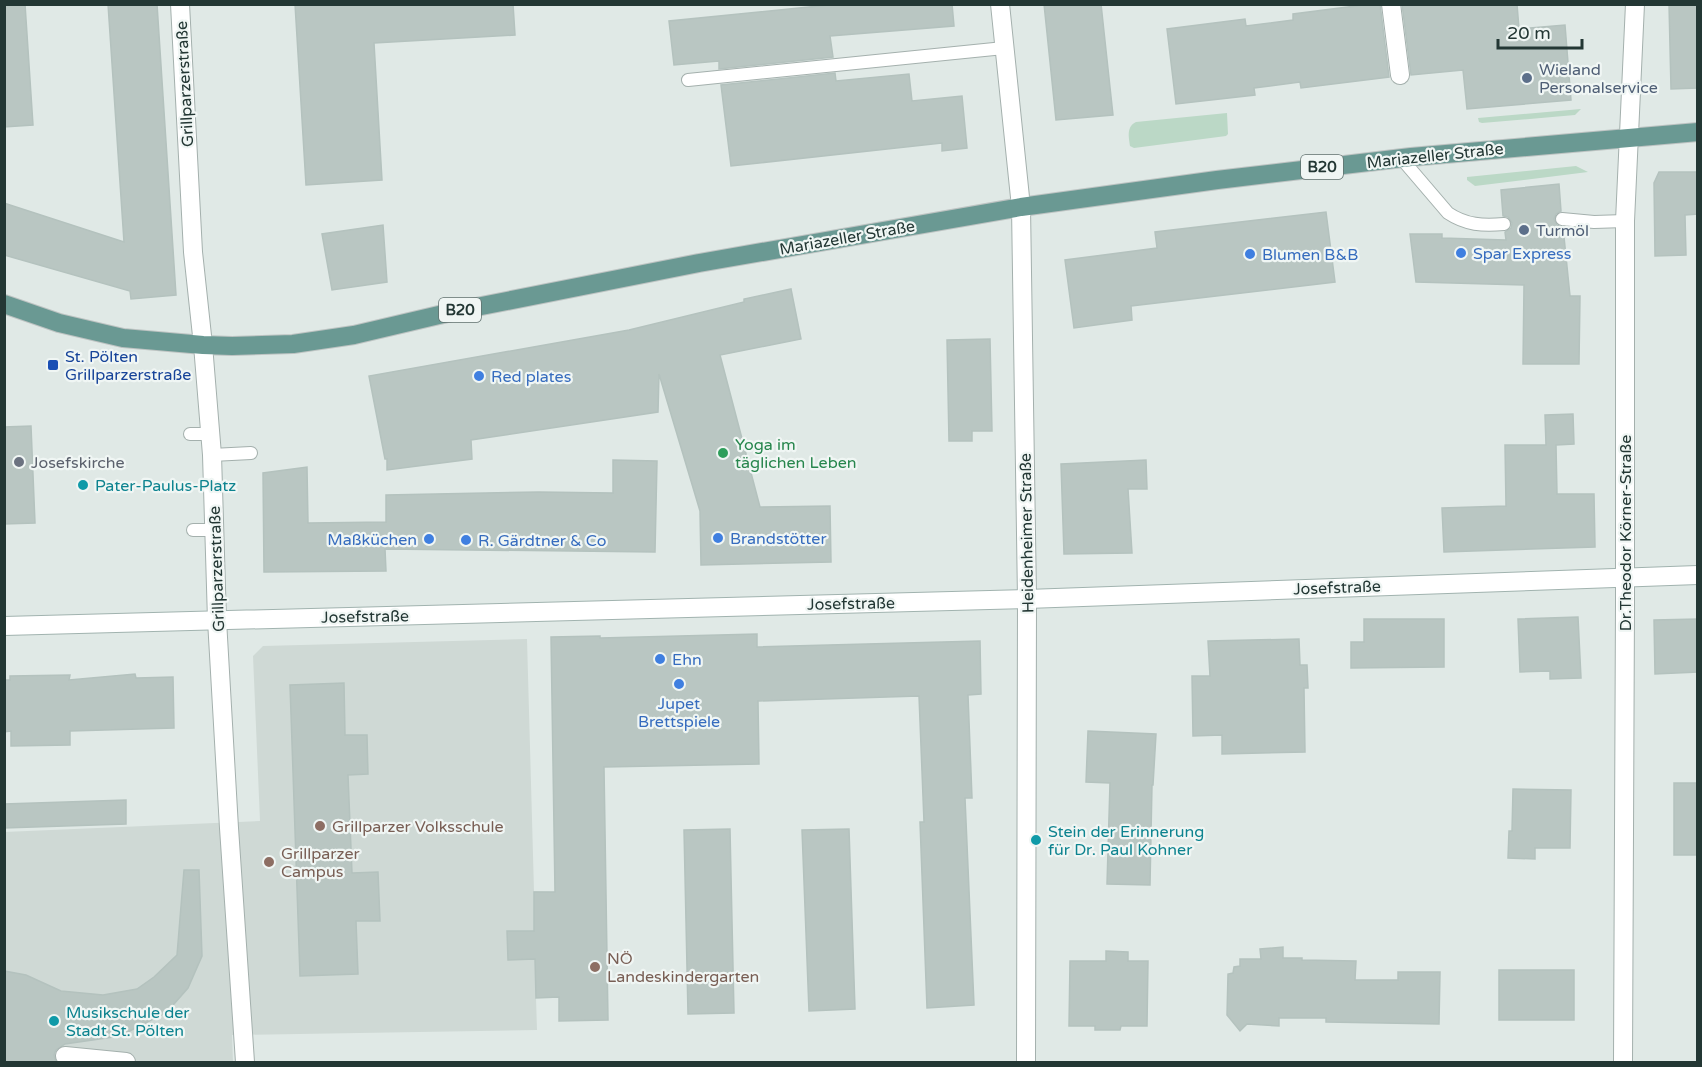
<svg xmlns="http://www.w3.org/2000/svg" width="1702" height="1067" font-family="'Varela Round',sans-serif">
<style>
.built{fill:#cfd9d5}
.green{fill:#bbd8c6}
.building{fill:#b9c6c2;stroke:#b4c2be;stroke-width:1.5}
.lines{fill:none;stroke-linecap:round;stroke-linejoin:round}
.lane-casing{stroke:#a4b0ad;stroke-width:14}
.street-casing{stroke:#a4b0ad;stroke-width:20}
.secondary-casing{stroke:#a1b3af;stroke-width:20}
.primary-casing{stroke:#bdc3c2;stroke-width:20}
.lane{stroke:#fff;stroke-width:12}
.street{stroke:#fff;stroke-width:18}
.secondary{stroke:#fff;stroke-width:18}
.primary{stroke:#6a9993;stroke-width:18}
.service-dot{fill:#5c6f8a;stroke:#f0f6f4;stroke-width:2}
.shop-dot{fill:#3f7fe0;stroke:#f0f6f4;stroke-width:2}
.transit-dot{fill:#1a4fb4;stroke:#f0f6f4;stroke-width:2}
.leisure-dot{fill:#2e9e5b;stroke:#f0f6f4;stroke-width:2}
.worship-dot{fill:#6b7280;stroke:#f0f6f4;stroke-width:2}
.culture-dot{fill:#0f9aa8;stroke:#f0f6f4;stroke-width:2}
.education-dot{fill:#8d6e63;stroke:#f0f6f4;stroke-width:2}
.labels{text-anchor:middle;stroke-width:4.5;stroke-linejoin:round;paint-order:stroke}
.shield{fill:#f0f6f4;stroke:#60706e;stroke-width:1.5}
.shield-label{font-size:15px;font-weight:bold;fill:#233734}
.service-label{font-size:16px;fill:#4e5e75;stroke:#f0f6f4;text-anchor:start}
.street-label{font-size:16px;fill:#233734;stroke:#f0f6f4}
.shop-label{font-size:16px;fill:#366cbe;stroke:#f0f6f4;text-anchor:start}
.transit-label{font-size:16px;fill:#164399;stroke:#f0f6f4;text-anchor:start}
.leisure-label{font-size:16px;fill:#27864d;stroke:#f0f6f4;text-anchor:start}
.worship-label{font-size:16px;fill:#5b616d;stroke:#f0f6f4;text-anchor:start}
.culture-label{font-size:16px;fill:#0d838f;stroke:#f0f6f4;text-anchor:start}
.education-label{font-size:16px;fill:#785e54;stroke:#f0f6f4;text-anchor:start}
</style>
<rect width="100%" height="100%" fill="#e0e9e6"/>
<!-- built -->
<path class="built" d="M527 639 534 891 556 892 559 997 536 998 537 1030 232 1035 233 1062H5L4 832 260 821 253 656 263 646Z"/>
<!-- green -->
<g class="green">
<path d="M1581 109 1575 115 1482 123 1479 122 1478 118Z"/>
<path d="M1227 113 1228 134 1226 136 1134 148 1130 146C1129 137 1126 127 1136 122Z"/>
<path d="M1576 166 1588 172 1475 186 1467 180V177Z"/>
</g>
<!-- building -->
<g class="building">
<path d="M4 4H25L33 125 4 127Z"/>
<path d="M108 4H157L176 295 131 299 130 291 4 255V203L124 242Z"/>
<path d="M295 4H513L515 35 374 43 382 180 306 185Z"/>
<path d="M838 4H952L954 26 830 36 833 57 719 69V61L674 65 669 21Z"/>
<path d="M1044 4H1101L1113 115 1056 120Z"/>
<path d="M1371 4H1380L1389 77 1301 88 1300 82 1254 88 1255 95 1176 104 1167 29 1245 19 1246 26 1293 20V14Z"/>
<path d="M1402 4H1517L1519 29 1565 25 1571 100 1467 109 1463 70 1411 75Z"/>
<path d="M1669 4H1698V88L1671 89Z"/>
<path d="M835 73 836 81 909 74 912 101 962 96 967 148 942 151V143L731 166 721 85Z"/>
<path d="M1659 172H1698V214L1685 215 1686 255 1655 256 1654 183Z"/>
<path d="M1559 184 1561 211 1556 214 1554 219 1557 225 1563 227 1570 296H1580L1579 364H1523L1524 285 1416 282 1410 234H1442V238L1506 240 1505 232 1511 228 1512 223 1508 217 1503 216 1501 190Z"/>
<path d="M1326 212 1335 282 1131 306 1132 320 1074 328 1065 260 1157 248 1155 232Z"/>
<path d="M383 225 387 282 332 290 322 234Z"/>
<path d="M791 289 801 339 720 355 760 507 830 506 831 562 701 565 700 511 659 374 658 412 471 440 472 459 387 470V459H385L369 376 629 330 744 302V299Z"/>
<path d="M990 339 992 431H972V441H949L947 340Z"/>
<path d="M1573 414 1574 444 1556 445 1557 494H1594L1595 547 1444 552 1442 508 1506 506 1505 445H1546L1545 415Z"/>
<path d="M31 426 35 523 4 524V427Z"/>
<path d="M613 460 657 461 655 552 385 549 386 571 264 572 263 473 307 467 308 523 386 522V495L539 492 613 493Z"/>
<path d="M1146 460 1147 489H1128L1132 553 1064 554 1061 464Z"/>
<path d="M1578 617 1581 678 1550 679V671L1520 672 1518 619Z"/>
<path d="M1364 619H1444V667L1351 668V642H1364Z"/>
<path d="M1698 619V672L1655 674 1654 620Z"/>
<path d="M757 634V647L980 641 981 694 968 695 972 798H965L974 1005 927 1008 920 822H924L919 696 758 701 759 764 604 767 608 1020 559 1021V997L536 998 535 959 508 960 507 931H534V892H555L551 637 600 636V638Z"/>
<path d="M1299 639 1300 665H1307L1308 688H1304L1305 752 1222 754V735L1193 736 1192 676H1210L1208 641Z"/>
<path d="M135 674 136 678 173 677 174 728 70 731V745L11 746V731L4 732V680H10V676L70 675 69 680Z"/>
<path d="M344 683 345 735H367L368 774 348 775 352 873 378 872 380 921H356L358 974 300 976 290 685Z"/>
<path d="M1088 731 1156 734 1153 785H1152L1150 885 1107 884 1110 783 1086 782Z"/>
<rect x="1674" y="783" width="24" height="72"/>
<path d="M1513 789 1571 790 1570 848H1535V859L1508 858 1509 831H1512Z"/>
<path d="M126 800V824L4 828V804Z"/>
<path d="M730 829 734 1013 688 1014 684 830Z"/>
<path d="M849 829 855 1009 809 1011 802 830Z"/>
<path d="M184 870H199L202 956 188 988 167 1012 120 1036 65 1044 56 1050 54 1055 56 1062H4V971L26 975 61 991 103 995 137 989 154 977 177 955Z"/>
<path d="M1283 947V958H1302V960L1356 961 1355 980H1398V972H1440L1439 1024 1326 1022V1018H1279V1026L1247 1024 1240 1031 1227 1015 1228 974 1233 973 1234 967 1240 966V959H1261L1260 949Z"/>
<path d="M1106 951 1128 952V961H1148L1147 1026H1121L1120 1030H1095V1026H1069L1070 961H1106Z"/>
<rect x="1499" y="970" width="75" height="50"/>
</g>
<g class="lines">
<defs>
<g id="lane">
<path d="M688 80 1004 48"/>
<path d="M1401 158 1448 213C1466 225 1483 226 1504 224"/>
<path d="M1562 219 1594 222 1625 221"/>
<path d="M190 434H210"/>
<path d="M212 455 251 453"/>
<path d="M193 530H214"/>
</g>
<g id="street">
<path d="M180 4 193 252 203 345 212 455 217 620 229 828 245 1062"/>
<path d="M1000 4 1021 207 1027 599 1026 1062"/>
<path d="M1391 4 1400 75"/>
<path d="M65 1056 126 1062"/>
<path d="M1623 1062 1625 603V221L1635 4"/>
</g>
<path id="secondary" d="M4 626 1027 599 1698 575"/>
<path id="primary" d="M4 304 59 323 123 338 203 345 232 346 293 344 354 335 456 311 699 263 1021 207 1217 180 1411 157 1698 132"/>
</defs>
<!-- lane casing -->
<use href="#lane" class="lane-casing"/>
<!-- street casing -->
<use href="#street" class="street-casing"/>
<!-- secondary casing -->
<use href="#secondary" class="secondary-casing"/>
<!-- primary casing -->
<use href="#primary" class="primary-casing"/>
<!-- lane -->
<use href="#lane" class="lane"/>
<!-- street -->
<use href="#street" class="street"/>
<!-- secondary -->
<use href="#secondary" class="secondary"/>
<!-- primary -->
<use href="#primary" class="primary"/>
</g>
<!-- markers -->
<g class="service-dot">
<circle cx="1527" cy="78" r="6"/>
<circle cx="1524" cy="230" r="6"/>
</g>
<g class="shop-dot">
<circle cx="1461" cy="253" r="6"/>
<circle cx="1250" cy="254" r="6"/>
<circle cx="479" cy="376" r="6"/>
<circle cx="718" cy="538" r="6"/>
<circle cx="429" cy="539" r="6"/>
<circle cx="466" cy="540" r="6"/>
<circle cx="660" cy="659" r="6"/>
<circle cx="679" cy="684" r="6"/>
</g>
<rect class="transit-dot" x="47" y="359" width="12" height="12" rx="3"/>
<circle class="leisure-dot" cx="723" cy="453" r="6"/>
<circle class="worship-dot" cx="19" cy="462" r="6"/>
<g class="culture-dot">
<circle cx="83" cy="485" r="6"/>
<circle cx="1036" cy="840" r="6"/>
<circle cx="54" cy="1021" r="6"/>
</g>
<g class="education-dot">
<circle cx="320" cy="826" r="6"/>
<circle cx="269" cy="862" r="6"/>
<circle cx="595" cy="967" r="6"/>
</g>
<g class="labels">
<!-- shield labels -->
<g class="shield">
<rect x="1301" y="155" width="42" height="24" rx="4.5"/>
<rect x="439" y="298" width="42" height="24" rx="4.5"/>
</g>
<g class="shield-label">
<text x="1322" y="172">B20</text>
<text x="460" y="315">B20</text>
</g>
<!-- service labels -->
<g class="service-label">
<text x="1539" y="75">Wieland<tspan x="1539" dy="18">Personalservice</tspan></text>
<text x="1536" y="236">Turmöl</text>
</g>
<!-- street labels -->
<g class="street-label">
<text transform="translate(184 84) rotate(-93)" y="6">Grillparzerstraße</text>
<text transform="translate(1435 155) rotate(-6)" y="6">Mariazeller Straße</text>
<text transform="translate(847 237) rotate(-10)" y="6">Mariazeller Straße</text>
<text transform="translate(1026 533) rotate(-91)" y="6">Heidenheimer Straße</text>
<text transform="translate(1625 533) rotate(-90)" y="6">Dr.Theodor Körner-Straße</text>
<text transform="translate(216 569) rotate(-92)" y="6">Grillparzerstraße</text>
<text transform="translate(1337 587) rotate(-2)" y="6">Josefstraße</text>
<text transform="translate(851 603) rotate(-1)" y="6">Josefstraße</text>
<text transform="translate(365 616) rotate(-1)" y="6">Josefstraße</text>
</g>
<!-- shop labels -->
<g class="shop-label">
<text x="1473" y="259">Spar Express</text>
<text x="1262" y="260">Blumen B&amp;B</text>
<text x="491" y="382">Red plates</text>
<text x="730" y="544">Brandstötter</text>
<text x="417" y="545" text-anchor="end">Maßküchen</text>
<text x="478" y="546">R. Gärdtner &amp; Co</text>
<text x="672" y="665">Ehn</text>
<text x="679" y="709" text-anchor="middle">Jupet<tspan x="679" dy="18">Brettspiele</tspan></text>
</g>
<!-- transit labels -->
<g class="transit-label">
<text x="65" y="362">St. Pölten<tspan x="65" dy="18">Grillparzerstraße</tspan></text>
</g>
<!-- leisure labels -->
<g class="leisure-label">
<text x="735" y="450">Yoga im<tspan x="735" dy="18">täglichen Leben</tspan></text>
</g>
<!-- worship labels -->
<g class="worship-label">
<text x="31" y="468">Josefskirche</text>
</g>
<!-- culture labels -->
<g class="culture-label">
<text x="95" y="491">Pater-Paulus-Platz</text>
<text x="1048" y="837">Stein der Erinnerung<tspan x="1048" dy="18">für Dr. Paul Kohner</tspan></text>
<text x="66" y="1018">Musikschule der<tspan x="66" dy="18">Stadt St. Pölten</tspan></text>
</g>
<!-- education labels -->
<g class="education-label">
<text x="332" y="832">Grillparzer Volksschule</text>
<text x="281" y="859">Grillparzer<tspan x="281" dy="18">Campus</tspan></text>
<text x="607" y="964">NÖ<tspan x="607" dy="18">Landeskindergarten</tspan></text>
</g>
</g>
<!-- border -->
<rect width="1702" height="1067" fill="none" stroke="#233734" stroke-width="12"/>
<!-- scale -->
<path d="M1498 39v9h84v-9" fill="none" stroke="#233734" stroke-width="3"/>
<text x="1507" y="39" font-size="18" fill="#233734" stroke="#f0f6f4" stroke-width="4.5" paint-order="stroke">20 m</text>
</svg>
